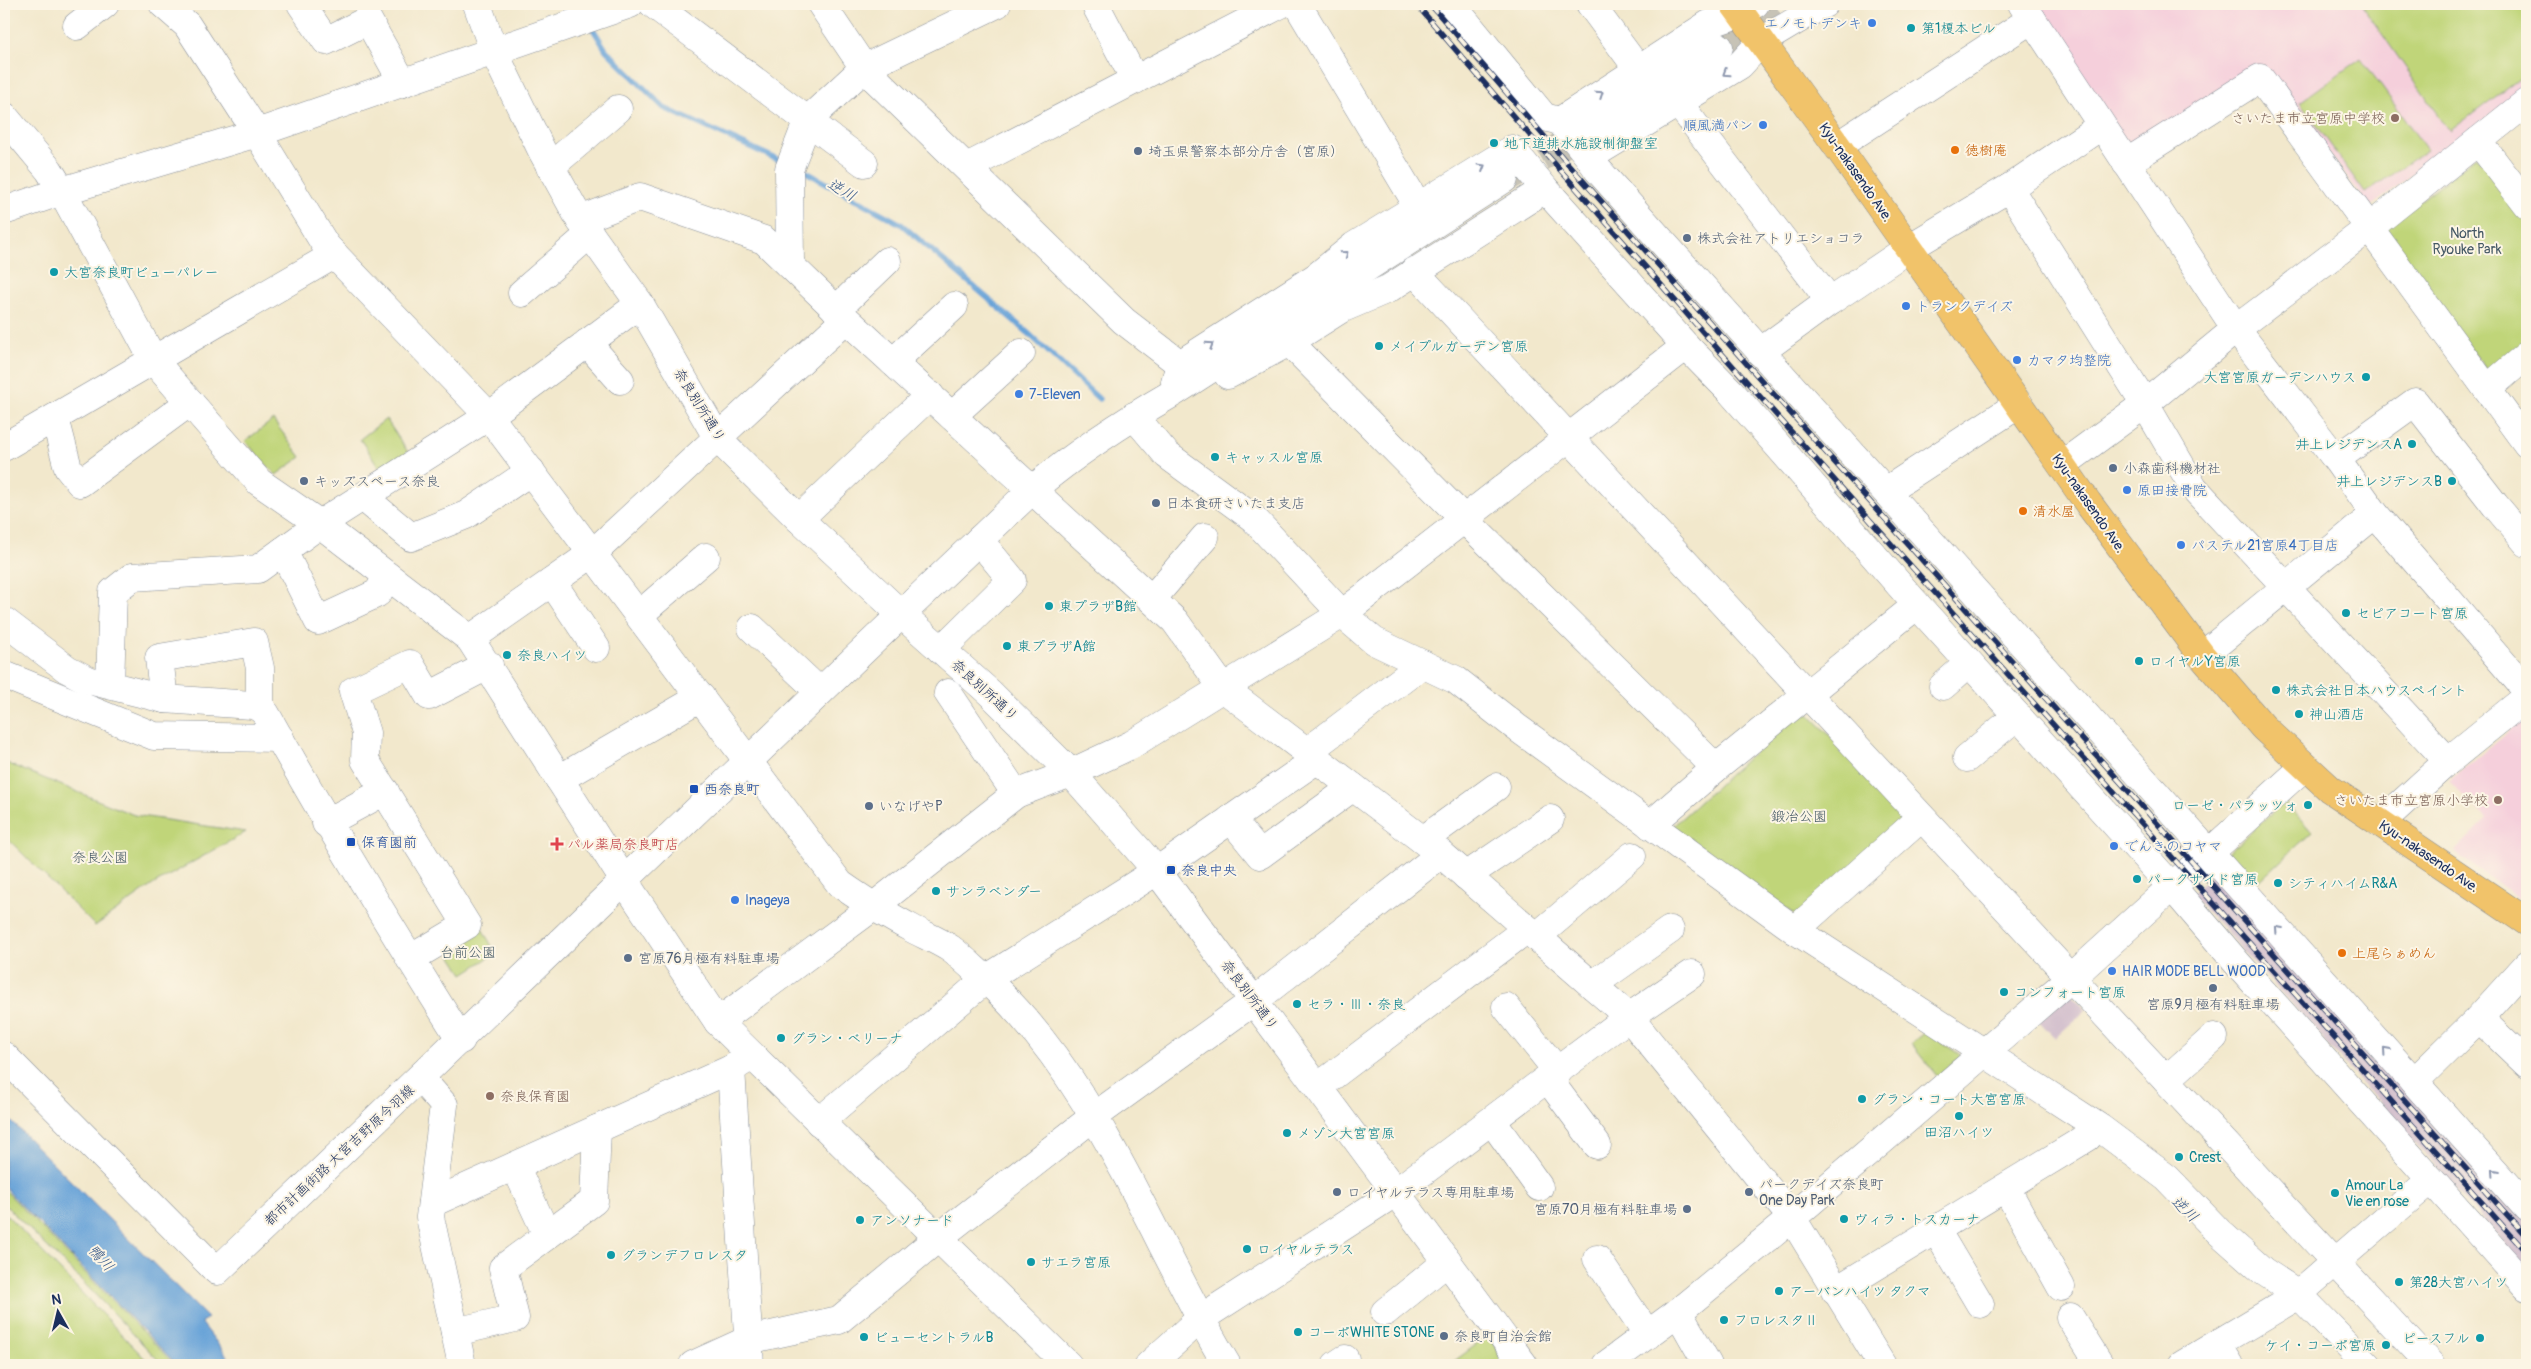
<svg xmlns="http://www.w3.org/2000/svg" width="2531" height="1369" font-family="Pangolin,'Klee One',sans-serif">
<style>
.built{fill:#f5cfdb}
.industrial{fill:#d1bdcc}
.green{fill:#c0d579;stroke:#6e826c}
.water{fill:#68a3d8;stroke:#42699b}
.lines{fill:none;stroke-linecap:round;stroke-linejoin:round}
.stream{stroke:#68a3d8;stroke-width:5.5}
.minor-tunnel{stroke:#c7c3b6;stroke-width:28;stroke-dasharray:28 14;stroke-linecap:butt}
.minor-casing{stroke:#868c95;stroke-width:29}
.major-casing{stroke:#868c95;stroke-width:29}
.minor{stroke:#fff;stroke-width:28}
.major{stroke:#f1c36a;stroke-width:28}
.rail-casing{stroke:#1b2f5e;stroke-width:5.5}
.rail{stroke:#fcf5e5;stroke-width:4;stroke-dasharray:11;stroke-linecap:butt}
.oneway{stroke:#8d97ae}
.shop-dot{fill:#3f7fe0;stroke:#fcf5e5;stroke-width:2}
.culture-dot{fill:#0f9aa8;stroke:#fcf5e5;stroke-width:2}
.education-dot{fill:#8d6e63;stroke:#fcf5e5;stroke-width:2}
.food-dot{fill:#e8710a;stroke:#fcf5e5;stroke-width:2}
.service-dot{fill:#5c6f8a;stroke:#fcf5e5;stroke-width:2}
.transit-dot{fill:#1a4fb4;stroke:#fcf5e5;stroke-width:2}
.health-dot{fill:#e0444e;stroke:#fcf5e5;stroke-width:2}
.labels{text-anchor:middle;stroke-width:4;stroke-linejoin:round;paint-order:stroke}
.shop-label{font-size:14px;fill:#366cbe;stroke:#fcf5e5;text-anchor:start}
.culture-label{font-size:14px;fill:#0d838f;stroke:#fcf5e5;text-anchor:start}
.education-label{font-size:14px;fill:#785e54;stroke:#fcf5e5;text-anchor:end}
.food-label{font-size:14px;fill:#c56008;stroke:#fcf5e5;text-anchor:start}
.service-label{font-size:14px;fill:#4e5e75;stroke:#fcf5e5;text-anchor:start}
.street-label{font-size:14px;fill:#1b2f5e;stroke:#fcf5e5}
.park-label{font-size:14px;fill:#445865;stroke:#fcf5e5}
.transit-label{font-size:14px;fill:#164399;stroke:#fcf5e5;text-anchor:start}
.health-label{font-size:14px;fill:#be3a42;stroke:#fcf5e5;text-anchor:start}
.water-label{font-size:15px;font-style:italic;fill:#365889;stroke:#fcf5e5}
</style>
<rect width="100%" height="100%" fill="#fcf5e5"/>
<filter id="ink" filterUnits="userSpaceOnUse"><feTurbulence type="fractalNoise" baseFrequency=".02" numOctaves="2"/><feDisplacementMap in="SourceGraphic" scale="10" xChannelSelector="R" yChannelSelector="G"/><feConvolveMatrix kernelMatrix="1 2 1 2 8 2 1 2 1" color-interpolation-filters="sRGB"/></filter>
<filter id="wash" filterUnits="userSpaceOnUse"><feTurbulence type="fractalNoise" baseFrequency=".0096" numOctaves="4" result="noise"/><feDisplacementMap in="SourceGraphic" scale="20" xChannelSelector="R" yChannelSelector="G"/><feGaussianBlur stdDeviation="1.12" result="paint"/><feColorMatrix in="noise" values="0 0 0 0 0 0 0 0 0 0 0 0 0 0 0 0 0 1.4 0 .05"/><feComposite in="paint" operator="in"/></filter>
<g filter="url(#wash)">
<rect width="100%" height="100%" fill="#f2e8cc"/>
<!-- built -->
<g class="built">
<path d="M2035 4H2527V87L2370 207 2263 65 2129 150Z"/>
<path d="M2527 716V905L2454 852 2487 819 2449 781Z"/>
</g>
<!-- industrial -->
<g class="industrial">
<path d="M2217 871 2527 1217V1270L2290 1002 2191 894Z"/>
<path d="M2070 993 2086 1010 2055 1038 2039 1021Z"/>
</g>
<!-- green -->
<g class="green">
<path d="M2361 4H2527V73L2450 131Z"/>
<path d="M2361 58 2427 150 2365 193 2300 102Z"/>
<path d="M2477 156 2527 219V346L2490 375 2384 229Z"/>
<path d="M386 419 412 458 385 476 360 439Z"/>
<path d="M273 420 301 457 276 475 245 441Z"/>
<path d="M1803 708 1912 820 1800 919 1673 826Z"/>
<path d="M4 762 134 815 246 832 154 884 95 926 4 835Z"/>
<path d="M2285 802 2312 832 2254 886 2227 853Z"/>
<path d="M481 927 496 953 463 974 445 946Z"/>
<path d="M1926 1032 1962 1056 1937 1076 1911 1044Z"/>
<path d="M4 1189 175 1365H163L81 1280 4 1204Z"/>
<path d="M4 1212 151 1365H18L4 1357Z"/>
<path d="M1488 1336 1509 1365H1449Z"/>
</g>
<!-- water -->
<path class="water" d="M4 1114 208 1318 201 1322 234 1365H177L4 1187Z"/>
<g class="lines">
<!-- stream -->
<g class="stream">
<path d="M590 24 606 50 664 108 783 162"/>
<path d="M797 167 901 224 1027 332 1099 399"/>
</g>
</g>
</g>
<g filter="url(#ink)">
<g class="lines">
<!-- minor-tunnel -->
<g class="minor-tunnel">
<path d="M1719 47 1791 4"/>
<path d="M1505 179 1586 131"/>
</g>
<defs>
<g id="minor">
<path d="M163 4 187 25 257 133 326 246 489 416 840 884C863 900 886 915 911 928 924 935 939 941 951 949 963 958 974 969 985 979 1096 1077 1152 1241 1227 1365"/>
<path d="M301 4 326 41 368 20 403 83"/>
<path d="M477 4 494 52 542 151 580 220 640 304 718 439 799 519 901 614 990 693 1071 773 1157 871 1524 1365"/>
<path d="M653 4 864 163"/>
<path d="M821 4 864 68 1124 321 1180 364"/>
<path d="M1095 4 1135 80"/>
<path d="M1297 4 1418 206"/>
<path d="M1451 4 1544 117 1560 121 1589 157 1598 170 2527 1208"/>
<path d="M1590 4 1638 69"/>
<path d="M2022 4 2236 329 2336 459 2375 514 2527 691"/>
<path d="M77 26 105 4"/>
<path d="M1679 104 1830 301"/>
<path d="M4 116 49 170 62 191 154 361 259 482 320 524 470 639 623 879 718 1022 1068 1365"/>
<path d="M1560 121 1709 24 1741 13 1755 4"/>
<path d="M1586 131 1719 47"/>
<path d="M2478 141 2527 205"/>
<path d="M1837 146 2032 19"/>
<path d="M1589 157 1740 65 1762 41 1824 4"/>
<path d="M2126 163 2260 78 2527 444"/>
<path d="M550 167 618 109"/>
<path d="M967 167 1281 4"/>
<path d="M2009 188 2145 404 2194 488 2448 761"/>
<path d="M4 211 62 191 257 133 630 4"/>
<path d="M580 220 640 197 764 240 846 319 1175 621 1223 688 1441 854 1629 1017 1792 1218 1882 1365"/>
<path d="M790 265 789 169 808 120 864 68 997 4"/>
<path d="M1414 271 2431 1365"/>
<path d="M522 293 590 234"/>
<path d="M836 310 887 261"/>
<path d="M1289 342 1464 519 1716 768"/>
<path d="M587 343 620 380"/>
<path d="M1760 352 1830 301 1909 248 2009 188 2101 126"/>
<path d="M893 362 954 306"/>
<path d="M1228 375 1289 342 1341 309 1388 289 1545 189 1686 346 1731 392 1917 605 2173 888 2237 963 2527 1287"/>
<path d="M1175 382 1180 364 1316 277 1354 246 1512 149 1545 189"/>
<path d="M2487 389 2527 355"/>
<path d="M952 416 1021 353"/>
<path d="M1134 416 1167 455 1253 518 1342 614 1374 641 1456 680 1516 727 1795 930 2100 1128 2167 1178 2219 1232 2263 1271 2298 1294 2367 1365"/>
<path d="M55 418 68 468 80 483 190 402"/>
<path d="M4 447 334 255"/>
<path d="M2336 459 2415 402 2495 505 2527 543"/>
<path d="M2062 465 2145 404 2236 329 2369 228 2527 102"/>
<path d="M1886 491 2019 404"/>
<path d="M363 497 411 537 466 515 531 471"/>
<path d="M799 519 930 395"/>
<path d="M283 551 318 621 378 593 387 576"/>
<path d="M552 582 596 648"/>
<path d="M1152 599 1205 537"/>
<path d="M639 615 706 557"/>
<path d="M4 621 67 669 88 680 164 699 252 705 260 708 266 714C328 826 393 932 461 1040"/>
<path d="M752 628 820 692"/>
<path d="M470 639 593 553 846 319"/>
<path d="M941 650 1012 580 979 540"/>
<path d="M2202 656 2375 514"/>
<path d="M4 675 154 736 280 738"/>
<path d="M110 685 113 592 132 577 258 569 320 524 489 416 640 304"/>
<path d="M1943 686 1969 663"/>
<path d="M948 693 1016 794"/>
<path d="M164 699 159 658 254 642 260 668V708"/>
<path d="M1307 752 1423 664"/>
<path d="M1967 758 2017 716"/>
<path d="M559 779 701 697"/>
<path d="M1231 819 1260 855 1353 787"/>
<path d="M326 823 385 791"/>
<path d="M2380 823 2448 761 2527 697"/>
<path d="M1650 825 1716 768 1917 605"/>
<path d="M1423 840 1496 787"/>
<path d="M1466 876 1550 819"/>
<path d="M1795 930 1921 818"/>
<path d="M1536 937 1632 856"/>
<path d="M410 959 467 925 365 760 366 733 353 691 410 664 429 696 489 665"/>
<path d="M1592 985 1670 930"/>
<path d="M1506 1007 1558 1072"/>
<path d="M2479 1018 2527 1064"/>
<path d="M718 1022 873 907 1016 794 1071 773 1131 745 1342 614 1686 346"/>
<path d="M4 1056 217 1271C490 1012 759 748 1033 489 1076 453 1123 422 1173 393L1504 179"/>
<path d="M731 1069 750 1365"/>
<path d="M420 1078 444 1105 430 1217 462 1365"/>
<path d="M1548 1079 1597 1145"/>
<path d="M2166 1080 2214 1037"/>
<path d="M2414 1082 2479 1018 2527 965"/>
<path d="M1318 1087 1527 929"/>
<path d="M1492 1121 1539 1187"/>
<path d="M819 1122 986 979 1157 871 1316 760"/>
<path d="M515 1166 547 1235"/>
<path d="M2006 1188 2061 1287"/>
<path d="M432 1203 731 1069 752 1056"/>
<path d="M1936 1230 1980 1304"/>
<path d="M1597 1259 1648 1335"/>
<path d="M1835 1291 2088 1137"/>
<path d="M1385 1312 1448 1261"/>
<path d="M1678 1312 1708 1365"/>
<path d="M2070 1317 2100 1365"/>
<path d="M455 1332 515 1318 503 1268 594 1201 597 1129"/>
<path d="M2218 1345 2230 1365"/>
<path d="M693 1365 748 1340 839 1320 938 1238 1092 1118 1254 1001 1441 854"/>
<path d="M1149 1365 1200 1319 1396 1192 1629 1017 1692 974"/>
<path d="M1336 1365 1345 1359"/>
<path d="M1606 1365 1678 1312 1792 1218 2071 978 2304 767"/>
<path d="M2182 1365 2292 1299 2431 1180"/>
</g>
<path id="major" d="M1734 4 1837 146 2088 503 2202 656 2263 727 2330 789 2527 922"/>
</defs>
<!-- minor casing -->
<use href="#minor" class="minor-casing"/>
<!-- major casing -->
<use href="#major" class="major-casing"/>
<!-- minor -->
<use href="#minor" class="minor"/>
<!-- major -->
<use href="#major" class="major"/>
<defs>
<g id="rail">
<path d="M1416 4C1780 426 2156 837 2527 1253"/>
<path d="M1430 4 1569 165 2527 1237"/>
</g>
</defs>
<!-- rail casing -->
<use href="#rail" class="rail-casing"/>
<!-- rail -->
<use href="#rail" class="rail"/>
</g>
<!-- one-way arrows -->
<defs><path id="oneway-chevron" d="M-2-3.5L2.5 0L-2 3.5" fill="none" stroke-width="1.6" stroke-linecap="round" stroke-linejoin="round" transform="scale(1.25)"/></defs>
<g class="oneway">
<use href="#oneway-chevron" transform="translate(1726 73) rotate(147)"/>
<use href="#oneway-chevron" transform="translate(1600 94) rotate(-34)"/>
<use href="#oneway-chevron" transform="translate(1482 167) rotate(-31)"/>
<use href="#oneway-chevron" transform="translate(1345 254) rotate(-39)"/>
<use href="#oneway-chevron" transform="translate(1210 345) rotate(-33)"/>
<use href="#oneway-chevron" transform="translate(2278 929) rotate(-132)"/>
<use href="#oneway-chevron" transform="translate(2386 1051) rotate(-132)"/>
<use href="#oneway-chevron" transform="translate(2495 1172) rotate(-132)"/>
</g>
</g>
<!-- markers -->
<g class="shop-dot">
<circle cx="1872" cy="23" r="5"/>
<circle cx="1763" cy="125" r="5"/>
<circle cx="1906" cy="306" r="5"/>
<circle cx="2017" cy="360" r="5"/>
<circle cx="1019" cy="394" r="5"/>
<circle cx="2127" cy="490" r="5"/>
<circle cx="2181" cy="545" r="5"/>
<circle cx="2114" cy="846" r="5"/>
<circle cx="735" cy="900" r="5"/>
<circle cx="2112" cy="971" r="5"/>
</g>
<g class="culture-dot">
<circle cx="1911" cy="28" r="5"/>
<circle cx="1494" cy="143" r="5"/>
<circle cx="54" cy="272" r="5"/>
<circle cx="1379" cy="346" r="5"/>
<circle cx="2366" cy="377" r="5"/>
<circle cx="2412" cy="444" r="5"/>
<circle cx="1215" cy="457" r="5"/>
<circle cx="2452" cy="481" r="5"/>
<circle cx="1049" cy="606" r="5"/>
<circle cx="2346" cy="613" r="5"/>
<circle cx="1007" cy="646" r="5"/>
<circle cx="507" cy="655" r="5"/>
<circle cx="2139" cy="661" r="5"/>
<circle cx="2276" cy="690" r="5"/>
<circle cx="2299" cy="714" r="5"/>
<circle cx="2308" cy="805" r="5"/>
<circle cx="2137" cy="879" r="5"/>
<circle cx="2278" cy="883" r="5"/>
<circle cx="936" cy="891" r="5"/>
<circle cx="2004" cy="992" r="5"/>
<circle cx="1297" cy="1004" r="5"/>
<circle cx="781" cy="1038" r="5"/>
<circle cx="1862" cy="1099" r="5"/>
<circle cx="1959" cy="1116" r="5"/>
<circle cx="1287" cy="1133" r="5"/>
<circle cx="2179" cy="1157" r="5"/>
<circle cx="2335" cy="1193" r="5"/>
<circle cx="1844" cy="1219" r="5"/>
<circle cx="860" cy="1220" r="5"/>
<circle cx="1247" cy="1249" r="5"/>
<circle cx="611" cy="1255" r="5"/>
<circle cx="1031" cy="1262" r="5"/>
<circle cx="2399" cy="1282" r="5"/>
<circle cx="1779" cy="1291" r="5"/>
<circle cx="1724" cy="1320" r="5"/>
<circle cx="1298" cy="1332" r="5"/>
<circle cx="864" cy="1337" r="5"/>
<circle cx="2480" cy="1338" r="5"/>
<circle cx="2386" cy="1345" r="5"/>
</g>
<g class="education-dot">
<circle cx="2395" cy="118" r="5"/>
<circle cx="2498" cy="800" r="5"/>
<circle cx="490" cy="1096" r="5"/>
</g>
<g class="food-dot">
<circle cx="1955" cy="150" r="5"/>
<circle cx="2023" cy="511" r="5"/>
<circle cx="2342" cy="953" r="5"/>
</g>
<g class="service-dot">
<circle cx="1138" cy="151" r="5"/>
<circle cx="1687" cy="238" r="5"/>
<circle cx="2113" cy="468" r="5"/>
<circle cx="304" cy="481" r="5"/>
<circle cx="1156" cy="503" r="5"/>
<circle cx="869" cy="806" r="5"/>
<circle cx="628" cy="958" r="5"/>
<circle cx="2213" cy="988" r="5"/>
<circle cx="1337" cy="1192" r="5"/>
<circle cx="1749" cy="1192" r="5"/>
<circle cx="1687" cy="1209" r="5"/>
<circle cx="1444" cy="1336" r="5"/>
</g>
<g class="transit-dot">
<rect x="689" y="784" width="10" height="10" rx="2.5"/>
<rect x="346" y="837" width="10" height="10" rx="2.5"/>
<rect x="1166" y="865" width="10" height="10" rx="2.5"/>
</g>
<path class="health-dot" d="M554.5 836.5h5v5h5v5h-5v5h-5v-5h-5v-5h5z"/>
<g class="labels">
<!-- shop labels -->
<g class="shop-label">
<text x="1862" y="28" text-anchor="end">エノモトデンキ</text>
<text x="1753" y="130" text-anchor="end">順風満パン</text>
<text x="1916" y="311">トランクデイズ</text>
<text x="2027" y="365">カマタ均整院</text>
<text x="1029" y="399">7-Eleven</text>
<text x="2137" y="495">原田接骨院</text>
<text x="2191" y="550">パステル21宮原4丁目店</text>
<text x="2124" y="851">でんきのコヤマ</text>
<text x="745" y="905">Inageya</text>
<text x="2122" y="976">HAIR MODE BELL WOOD</text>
</g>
<!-- culture labels -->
<g class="culture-label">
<text x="1921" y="33">第1榎本ビル</text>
<text x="1504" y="148">地下道排水施設制御盤室</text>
<text x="64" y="277">大宮奈良町ビューパレー</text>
<text x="1389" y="351">メイプルガーデン宮原</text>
<text x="2356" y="382" text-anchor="end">大宮宮原ガーデンハウス</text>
<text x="2402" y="449" text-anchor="end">井上レジデンスA</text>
<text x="1225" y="462">キャッスル宮原</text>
<text x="2442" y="486" text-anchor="end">井上レジデンスB</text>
<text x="1059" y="611">東プラザB館</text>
<text x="2356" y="618">セピアコート宮原</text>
<text x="1017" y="651">東プラザA館</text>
<text x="517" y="660">奈良ハイツ</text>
<text x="2149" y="666">ロイヤルY宮原</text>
<text x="2286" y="695">株式会社日本ハウスペイント</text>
<text x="2309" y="719">神山酒店</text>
<text x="2298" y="810" text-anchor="end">ローゼ・パラッツォ</text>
<text x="2147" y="884">パークサイド宮原</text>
<text x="2288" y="888">シティハイムR&amp;A</text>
<text x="946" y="896">サンラベンダー</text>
<text x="2014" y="997">コンフォート宮原</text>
<text x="1307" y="1009">セラ・Ⅲ・奈良</text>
<text x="791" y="1043">グラン・ベリーナ</text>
<text x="1872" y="1104">グラン・コート大宮宮原</text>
<text x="1959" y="1137" text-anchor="middle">田沼ハイツ</text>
<text x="1297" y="1138">メゾン大宮宮原</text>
<text x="2189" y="1162">Crest</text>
<text x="2345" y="1190">Amour La<tspan x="2345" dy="16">Vie en rose</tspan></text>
<text x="1854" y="1224">ヴィラ・トスカーナ</text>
<text x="870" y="1225">アンソナード</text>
<text x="1257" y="1254">ロイヤルテラス</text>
<text x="621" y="1260">グランデフロレスタ</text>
<text x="1041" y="1267">サエラ宮原</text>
<text x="2409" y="1287">第28大宮ハイツ</text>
<text x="1789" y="1296">アーバンハイツ タクマ</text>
<text x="1734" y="1325">フロレスタⅡ</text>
<text x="1308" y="1337">コーポWHITE STONE</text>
<text x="874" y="1342">ビューセントラルB</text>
<text x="2470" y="1343" text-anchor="end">ピースフル</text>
<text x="2376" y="1350" text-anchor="end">ケイ・コーポ宮原</text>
</g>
<!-- education labels -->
<g class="education-label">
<text x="2385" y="123">さいたま市立宮原中学校</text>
<text x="2488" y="805">さいたま市立宮原小学校</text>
<text x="500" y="1101" text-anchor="start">奈良保育園</text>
</g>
<!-- food labels -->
<g class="food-label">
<text x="1965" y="155">徳樹庵</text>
<text x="2033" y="516">清水屋</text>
<text x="2352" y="958">上尾らぁめん</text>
</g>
<!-- service labels -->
<g class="service-label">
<text x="1148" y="156">埼玉県警察本部分庁舎（宮原）</text>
<text x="1697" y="243">株式会社アトリエショコラ</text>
<text x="2123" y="473">小森歯科機材社</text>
<text x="314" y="486">キッズスペース奈良</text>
<text x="1166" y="508">日本食研さいたま支店</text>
<text x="879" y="811">いなげやP</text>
<text x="638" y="963">宮原76月極有料駐車場</text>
<text x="2213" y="1009" text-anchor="middle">宮原9月極有料駐車場</text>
<text x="1759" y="1189">パークデイズ奈良町<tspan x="1759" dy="16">One Day Park</tspan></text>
<text x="1347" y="1197">ロイヤルテラス専用駐車場</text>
<text x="1677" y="1214" text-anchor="end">宮原70月極有料駐車場</text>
<text x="1454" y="1341">奈良町自治会館</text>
</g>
<!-- street labels -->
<g class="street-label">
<text transform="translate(1856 172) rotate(55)" y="5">Kyu-nakasendo Ave.</text>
<text transform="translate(700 405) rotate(58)" y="5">奈良別所通り</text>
<text transform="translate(2089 503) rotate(55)" y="5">Kyu-nakasendo Ave.</text>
<text transform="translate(985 690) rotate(42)" y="5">奈良別所通り</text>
<text transform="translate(2429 856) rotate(34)" y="5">Kyu-nakasendo Ave.</text>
<text transform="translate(1250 995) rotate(53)" y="5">奈良別所通り</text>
<text transform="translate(339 1155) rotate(-43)" y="5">都市計画街路 大宮吉野原今羽線</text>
</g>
<!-- park labels -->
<g class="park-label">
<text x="2467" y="238">North<tspan x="2467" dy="16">Ryouke Park</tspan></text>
<text x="1799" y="821">鍛冶公園</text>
<text x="100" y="862">奈良公園</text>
<text x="468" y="957">台前公園</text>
</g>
<!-- transit labels -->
<g class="transit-label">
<text x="704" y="794">西奈良町</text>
<text x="361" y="847">保育園前</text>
<text x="1181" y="875">奈良中央</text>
</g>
<!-- health labels -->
<g class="health-label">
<text x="567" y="849">パル薬局奈良町店</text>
</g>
<!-- water labels -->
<g class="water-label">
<text transform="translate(842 190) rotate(30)" y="5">逆川</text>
<text transform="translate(2185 1209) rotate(43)" y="5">逆川</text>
<text transform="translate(101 1258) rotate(48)" y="5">鴨川</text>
</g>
</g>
<!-- margin -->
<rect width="2531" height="1369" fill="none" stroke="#fcf5e5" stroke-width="20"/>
<!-- north arrow -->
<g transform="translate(58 1312) rotate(352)" stroke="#fcf5e5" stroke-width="4" paint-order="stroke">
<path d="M0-4L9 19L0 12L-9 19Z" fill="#1b2f5e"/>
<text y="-8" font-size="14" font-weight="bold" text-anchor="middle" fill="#1b2f5e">N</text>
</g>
</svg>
